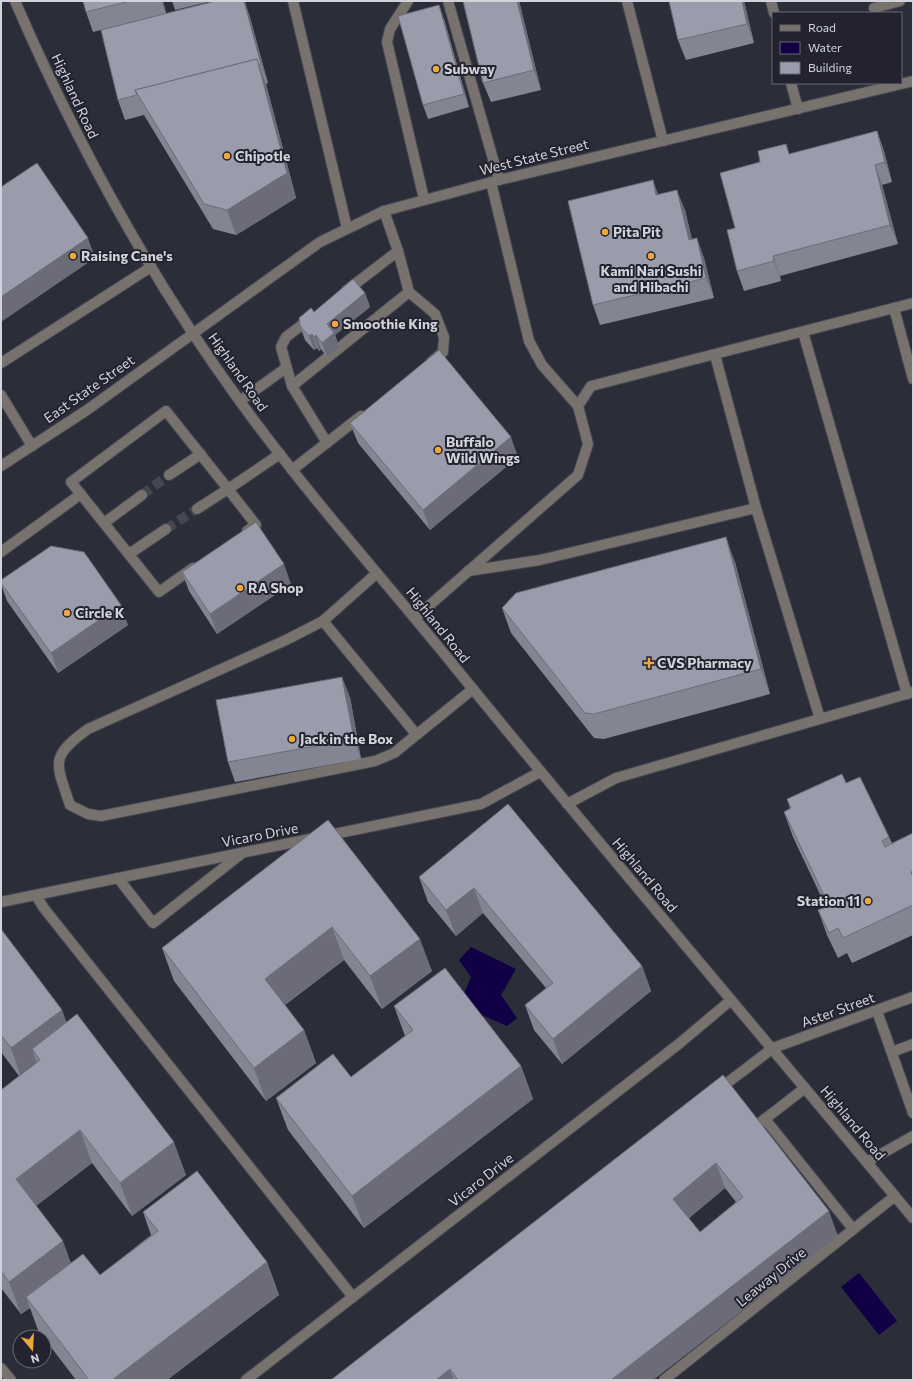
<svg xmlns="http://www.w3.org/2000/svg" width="914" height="1381" font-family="Commissioner,sans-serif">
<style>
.water{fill:#110046}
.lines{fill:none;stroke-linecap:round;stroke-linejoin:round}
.minor-tunnel{stroke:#444651;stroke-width:10;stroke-dasharray:10 5;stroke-linecap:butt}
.minor-casing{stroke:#464853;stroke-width:12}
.minor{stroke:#77726d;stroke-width:10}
.wall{fill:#848593;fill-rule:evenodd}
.shaded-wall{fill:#6c6c78}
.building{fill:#9a9bab;stroke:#6c6c78;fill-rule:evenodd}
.poi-dot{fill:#eea73d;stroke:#22232f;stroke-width:1.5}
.labels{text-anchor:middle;stroke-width:4;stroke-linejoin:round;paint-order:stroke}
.poi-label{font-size:14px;font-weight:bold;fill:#d2d3db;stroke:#22232f;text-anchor:start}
.street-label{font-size:14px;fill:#d2d3db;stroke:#22232f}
</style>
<rect width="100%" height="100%" fill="#2b2d39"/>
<!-- water -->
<g class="water">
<path d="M471 947 516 969 501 995 517 1018 507 1026 459 1005 471 977 459 960Z"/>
<path d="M859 1273 897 1321 879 1335 841 1287Z"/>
</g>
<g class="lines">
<!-- minor-tunnel -->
<g class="minor-tunnel">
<path d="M142 495 169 475"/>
<path d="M166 529 197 509"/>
</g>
<defs>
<g id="minor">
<path d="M15 1C76 142 149 276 239 400 304 490 379 574 450 661 602 848 759 1032 913 1218"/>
<path d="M293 1 347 228"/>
<path d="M408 1 390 29 387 42 424 199"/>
<path d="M448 1 499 180"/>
<path d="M627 1 663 141"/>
<path d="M771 1 774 13"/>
<path d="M874 8 900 1"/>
<path d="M791 83 798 109"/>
<path d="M491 182 529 341 542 365 578 406"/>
<path d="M384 211 398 251 409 292 435 314 444 337 443 352 431 362"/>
<path d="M346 291 398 251"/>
<path d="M894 308 913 379"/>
<path d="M311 318 286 337 281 347 292 386 327 443"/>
<path d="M803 332 907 694"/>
<path d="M715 355 756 508"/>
<path d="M1 363 151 267"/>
<path d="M292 386 409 292"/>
<path d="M1 395 32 446"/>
<path d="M240 401 286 368"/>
<path d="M1 466 87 410 320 242 384 211 499 180 913 81"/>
<path d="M292 470 361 416"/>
<path d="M169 475 201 454"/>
<path d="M197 509 228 489 256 525 247 531"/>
<path d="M104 523 142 495"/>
<path d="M1 552 81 494"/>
<path d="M129 554 166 529"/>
<path d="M193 568 159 592 71 482 166 411 228 489 280 454"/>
<path d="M468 571 540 560 756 508 820 719"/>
<path d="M377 573 323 621 286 640 88 729C49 757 56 763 70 805L88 814 101 816 375 761 394 753 473 689"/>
<path d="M415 618 578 475 588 444 578 406 591 386 913 303"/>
<path d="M323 621 416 734"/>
<path d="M567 804 616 778 913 692"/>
<path d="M118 878 153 923 241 854"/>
<path d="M36 895 43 907 353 1297"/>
<path d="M1 902 481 804 540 772"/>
<path d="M877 1011 913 1113"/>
<path d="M892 1052 913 1044"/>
<path d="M718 1090 773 1048 913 997"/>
<path d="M765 1119 853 1229"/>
<path d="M761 1122 805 1088"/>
<path d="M867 1162 913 1136"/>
<path d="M1 1368 11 1380"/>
<path d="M246 1380 680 1043 731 1000"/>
<path d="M664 1380 895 1196"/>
</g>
</defs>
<!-- minor casing -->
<use href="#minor" class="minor-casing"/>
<!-- minor -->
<use href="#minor" class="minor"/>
</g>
<!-- wall -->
<g class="wall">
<path d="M83 1H163L166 13 249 14 268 83 266 84 296 198 236 235 213 229 144 115 125 120 118 100 101 30 93 32 86 12Z"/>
<path d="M172 1H212L175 10Z"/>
<path d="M519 1 541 90 491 102 483 83Z"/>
<path d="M669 1H744L754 43 686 60 678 40Z"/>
<path d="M444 19 469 107 428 119 423 105Z"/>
<path d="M877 131 884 151 892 182 882 185 898 244 780 276 781 281 744 291 737 271 735 228 790 154Z"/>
<path d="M653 180 658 195 685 210 692 240 704 258 714 298 600 325 593 305Z"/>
<path d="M365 293 370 307 335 335 339 347 327 357 321 349 319 351 317 348 314 350 305 340 300 326 314 312Z"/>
<path d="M350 423 518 457 430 530 358 443Z"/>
<path d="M735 562 770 694 604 739 594 738 511 633 502 608Z"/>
<path d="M182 572 291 584 217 634 189 591Z"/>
<path d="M1 580 128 625 58 673 7 601 1 584Z"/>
<path d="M350 697 361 759 235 782 228 762Z"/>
<path d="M846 783 889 837 892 843 913 833V935L852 963 847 953 838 958 827 935 818 910 826 907 793 837 784 812 790 809 787 799Z"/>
<path d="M508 804 642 966 651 991 562 1064 534 1030 525 1005 546 988 483 913 456 936 428 902 419 877Z"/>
<path d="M328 820 432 971 382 1009 344 960 285 1005 304 1030 316 1063 266 1101 174 981 162 948Z"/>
<path d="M1 929 62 1010 66 1022 186 1175 132 1216 92 1163 36 1206 71 1263 100 1275 151 1235 143 1212 267 1262 279 1295 167 1380H76L44 1338V1337H43L38 1330 30 1308 21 1314 1 1288V1090L19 1076 1 1052Z"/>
<path d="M394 1006 521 1066 533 1099 364 1228 288 1130 276 1098 351 1077 405 1036Z"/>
<path d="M723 1075 838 1236 653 1380H331ZM725 1188 736 1202 700 1232 689 1218Z"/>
</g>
<!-- shaded-wall -->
<g class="shaded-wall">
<path d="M161 1H163L166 13Z"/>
<path d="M244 1H245L249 14 268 83 261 64Z"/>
<path d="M517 1H519L541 90 534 70Z"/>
<path d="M742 1H744L754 43 747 24Z"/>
<path d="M439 5 444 19 469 107 464 94Z"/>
<path d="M257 59 266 84 296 198 236 235 227 210Z"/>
<path d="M877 131 884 151 892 182 885 162Z"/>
<path d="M875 165 882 185 898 244 890 225Z"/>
<path d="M653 180 660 200 656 195Z"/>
<path d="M677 190 685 210 697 260 689 240Z"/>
<path d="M88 238 95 258 1 322V297Z"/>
<path d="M697 238 704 258 714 298 706 278Z"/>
<path d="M773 256 780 276 781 281 774 261Z"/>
<path d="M365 293 370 307 335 335 339 347 327 357 322 343 327 324Z"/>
<path d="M312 334 317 348 314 350 309 336Z"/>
<path d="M316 335 321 349 319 351 314 337Z"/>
<path d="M511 437 518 457 430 530 423 510Z"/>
<path d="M726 537 735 562 770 694 761 669Z"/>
<path d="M284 564 291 584 217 634 210 614Z"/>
<path d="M121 605 128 625 58 673 51 653Z"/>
<path d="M342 677 350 697 361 759 354 739Z"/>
<path d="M474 888 483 913 456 936 446 910Z"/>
<path d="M332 927 344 960 276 1011 265 979Z"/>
<path d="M420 939 432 971 382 1009 370 976Z"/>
<path d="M642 966 651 991 562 1064 553 1039Z"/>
<path d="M62 1010 74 1043 40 1060 32 1049 39 1069 22 1081 11 1048Z"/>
<path d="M304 1030 316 1063 266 1101 254 1068Z"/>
<path d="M521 1066 533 1099 364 1228 352 1196Z"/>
<path d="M80 1130 92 1163 28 1212 16 1179Z"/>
<path d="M174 1142 186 1175 132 1216 120 1183Z"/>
<path d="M716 1163 725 1188 682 1224 673 1199Z"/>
<path d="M829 1211 838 1236 653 1380H611Z"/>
<path d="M63 1241 75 1274 26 1297 30 1308 21 1314 9 1282Z"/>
<path d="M267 1262 279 1295 167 1380H112Z"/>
<path d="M450 1369 454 1380H436Z"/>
</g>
<!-- building -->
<g class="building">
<path d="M83 1H130L86 12Z"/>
<path d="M215 1H244L261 64H258L257 59 135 90 137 95 118 100 101 30Z"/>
<path d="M463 1H517L534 70 483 83Z"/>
<path d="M669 1H742L747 24 678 40Z"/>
<path d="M439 5 464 94 423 105 398 16Z"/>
<path d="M257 59 287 173 227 210 204 204 135 90Z"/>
<path d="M877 131 885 162 875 165 890 225 773 256 774 261 737 271 727 230 735 228 720 173 760 162 758 151 786 144 789 154Z"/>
<path d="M37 163 88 238 1 297V187Z"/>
<path d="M653 180 656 195 677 190 689 240 697 238 706 278 593 305 568 201Z"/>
<path d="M353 279 365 293 327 324 334 333 322 343 316 335 314 337 312 334 309 336 300 326 299 318 311 308 314 312Z"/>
<path d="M439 350 511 437 423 510 350 423Z"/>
<path d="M256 522 284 564 210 614 182 572Z"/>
<path d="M726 537 761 669 594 714 585 713 502 608 516 593Z"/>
<path d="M51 546 84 552 121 605 51 653 1 583V580Z"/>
<path d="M342 677 354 739 228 762 216 700Z"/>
<path d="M842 774 846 783 860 777 889 837 882 841 885 847 913 833V871L911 872 913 877V905L843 938 838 928 829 933 818 910 829 906 784 812 791 808 787 799Z"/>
<path d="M508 804 642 966 553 1039 525 1005 553 983 474 888 446 910 419 877Z"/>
<path d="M328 820 420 939 370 976 332 927 265 979 304 1030 254 1068 162 948Z"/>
<path d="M1 929 62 1010 11 1048 1 1035Z"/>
<path d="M445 968 521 1066 352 1196 276 1098 333 1054 351 1077 413 1030 394 1006Z"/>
<path d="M77 1014 174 1142 120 1183 80 1130 16 1179 63 1241 9 1282 1 1271V1090L40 1060 32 1049Z"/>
<path d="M723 1075 829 1211 611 1380H458L450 1369 436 1380H331ZM716 1163 743 1197 700 1232 673 1199Z"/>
<path d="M197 1171 267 1262 112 1380H89L26 1297 83 1254 100 1275 158 1231 143 1212Z"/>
</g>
<!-- markers -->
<g class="poi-dot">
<circle cx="436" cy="69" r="4"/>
<circle cx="227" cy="156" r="4"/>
<circle cx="605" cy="232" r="4"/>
<circle cx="73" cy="256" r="4"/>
<circle cx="651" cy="256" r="4"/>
<circle cx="335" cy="324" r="4"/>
<circle cx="438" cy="450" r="4"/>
<circle cx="240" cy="588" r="4"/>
<circle cx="67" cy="613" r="4"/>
<path d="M647 657h4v4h4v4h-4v4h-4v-4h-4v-4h4z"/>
<circle cx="292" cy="739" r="4"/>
<circle cx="868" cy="901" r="4"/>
</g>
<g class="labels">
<!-- poi labels -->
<g class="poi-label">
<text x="444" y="74">Subway</text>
<text x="235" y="161">Chipotle</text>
<text x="613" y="237">Pita Pit</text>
<text x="81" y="261">Raising Cane's</text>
<text x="651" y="276" text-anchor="middle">Kami Nari Sushi<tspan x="651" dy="16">and Hibachi</tspan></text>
<text x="343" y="329">Smoothie King</text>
<text x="446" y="447">Buffalo<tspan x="446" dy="16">Wild Wings</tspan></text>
<text x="248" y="593">RA Shop</text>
<text x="75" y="618">Circle K</text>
<text x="657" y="668">CVS Pharmacy</text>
<text x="300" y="744">Jack in the Box</text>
<text x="860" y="906" text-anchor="end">Station 11</text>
</g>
<!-- street labels -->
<g class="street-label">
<text transform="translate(75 96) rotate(65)" y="5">Highland Road</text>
<text transform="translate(534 157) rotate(-14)" y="5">West State Street</text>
<text transform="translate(238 372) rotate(55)" y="5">Highland Road</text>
<text transform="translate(89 389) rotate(-35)" y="5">East State Street</text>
<text transform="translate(438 625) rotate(51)" y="5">Highland Road</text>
<text transform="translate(260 835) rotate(-11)" y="5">Vicaro Drive</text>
<text transform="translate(645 875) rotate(50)" y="5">Highland Road</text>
<text transform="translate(838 1010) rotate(-20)" y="5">Aster Street</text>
<text transform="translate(853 1123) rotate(50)" y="5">Highland Road</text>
<text transform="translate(481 1180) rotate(-38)" y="5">Vicaro Drive</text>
<text transform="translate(771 1277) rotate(-39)" y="5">Leaway Drive</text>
</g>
</g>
<!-- border -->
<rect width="914" height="1381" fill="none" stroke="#d2d3db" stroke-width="4"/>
<!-- legend -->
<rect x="772" y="12" width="130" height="72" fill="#22232f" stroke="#686974"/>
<rect x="780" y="25" width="20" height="6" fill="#77726d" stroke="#686974"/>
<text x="808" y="32" font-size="12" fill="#d2d3db">Road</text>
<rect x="780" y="42" width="20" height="12" fill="#110046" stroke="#686974"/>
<text x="808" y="52" font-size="12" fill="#d2d3db">Water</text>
<rect x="780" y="62" width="20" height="12" fill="#9a9bab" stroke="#686974"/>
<text x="808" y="72" font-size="12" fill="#d2d3db">Building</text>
<!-- north arrow -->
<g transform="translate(32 1349) rotate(162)"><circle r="19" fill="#22232f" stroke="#686974"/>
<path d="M0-3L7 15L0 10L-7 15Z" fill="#eea73d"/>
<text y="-6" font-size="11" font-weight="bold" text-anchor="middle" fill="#d2d3db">N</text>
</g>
</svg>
